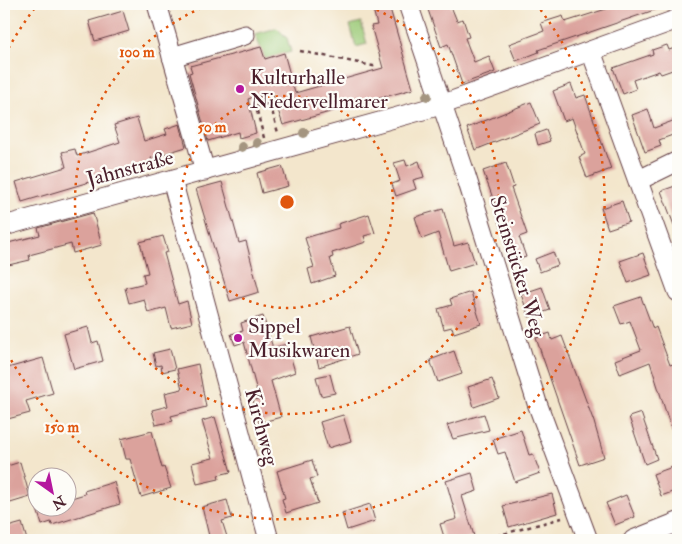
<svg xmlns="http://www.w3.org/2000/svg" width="682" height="544" font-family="'IM FELL Double Pica',serif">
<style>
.green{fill:#9cca78;stroke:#737452}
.building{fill:#dba29c}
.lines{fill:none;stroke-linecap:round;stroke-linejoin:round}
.minor-casing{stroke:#633d43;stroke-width:21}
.path{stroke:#633d43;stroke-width:2.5;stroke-dasharray:4 4;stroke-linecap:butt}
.minor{stroke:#fff;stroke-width:19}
.tree{fill:#a49580}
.ring{fill:none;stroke:#e0560e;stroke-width:2.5;stroke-dasharray:2.5 5}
.poi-dot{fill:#b5179e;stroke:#fdfcf7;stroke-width:2}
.labels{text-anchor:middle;stroke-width:4.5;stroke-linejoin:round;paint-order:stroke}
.poi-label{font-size:21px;fill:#4a1f2b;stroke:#fdfcf7;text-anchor:start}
.street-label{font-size:21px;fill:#4a1f2b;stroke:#fdfcf7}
.centre{fill:#e0560e;stroke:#fdfcf7;stroke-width:2.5}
.ring-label{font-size:15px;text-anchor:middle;font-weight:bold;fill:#e0560e;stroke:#fdfcf7;stroke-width:4.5;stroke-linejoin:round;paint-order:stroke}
</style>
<rect width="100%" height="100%" fill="#fdfcf7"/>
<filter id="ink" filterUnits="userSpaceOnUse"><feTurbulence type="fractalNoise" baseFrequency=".02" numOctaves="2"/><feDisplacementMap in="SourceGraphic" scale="10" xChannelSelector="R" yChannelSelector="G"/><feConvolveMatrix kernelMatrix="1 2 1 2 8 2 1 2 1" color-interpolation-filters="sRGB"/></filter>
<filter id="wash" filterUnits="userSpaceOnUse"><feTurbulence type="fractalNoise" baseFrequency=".0096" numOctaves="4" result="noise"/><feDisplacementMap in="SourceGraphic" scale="20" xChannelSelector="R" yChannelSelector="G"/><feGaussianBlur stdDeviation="1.12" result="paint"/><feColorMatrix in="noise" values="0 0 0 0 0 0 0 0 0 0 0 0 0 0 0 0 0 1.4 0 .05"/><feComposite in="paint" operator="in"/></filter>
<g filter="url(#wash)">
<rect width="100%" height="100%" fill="#f3e6cc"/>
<!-- green -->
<g class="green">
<path d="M361 22 367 44 356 47 350 25Z"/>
<path d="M277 28 287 38 291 52 265 59 255 34Z"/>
</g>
<g id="blocks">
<!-- building -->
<g class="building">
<path d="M426 4H450L457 21 463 19 469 37 465 38 474 62 489 56 495 72 462 84 448 44 441 47Z"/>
<path d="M622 4H666V6L538 50 539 52 516 61 509 44 544 31 541 23 563 16 565 22Z"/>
<path d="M389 5 413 89 283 125 272 92 260 95 248 99 256 133 239 138 238 132 208 141 189 73 192 72 190 66 261 47 265 59 284 53 295 93 383 68 371 26 377 25 373 9Z"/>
<path d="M123 11 129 31 95 41 89 21Z"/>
<path d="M667 45 669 50 678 47V68L661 74 659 71 633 80 636 89 623 94 613 68 653 54 652 50Z"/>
<path d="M571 84 576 98 585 95 611 169 587 178 579 157 585 154 572 118 564 121 553 91Z"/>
<path d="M531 102 540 124 475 150 467 128Z"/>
<path d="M648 109 654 128 678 119V133L659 140 661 146 645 152 632 115Z"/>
<path d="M137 118 144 141 167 134 165 129 180 124 186 147 151 158 153 163 22 202 16 182 66 167 62 152 75 149 77 156 120 142 114 125Z"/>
<path d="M546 130 550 141 538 145 535 134Z"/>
<path d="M405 160 407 166 419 161 424 177 413 180 416 189 396 196 392 184 400 181 394 163Z"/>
<path d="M506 163 514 187 511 188 527 234 519 237 526 257 510 262 505 248 508 247 496 213 498 212 483 171Z"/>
<path d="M282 166 288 186 262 193 257 173Z"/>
<path d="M222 182 239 243 246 241 259 292 230 301 196 189Z"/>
<path d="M678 185V233H677L661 191Z"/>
<path d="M622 201 629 222 608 229 601 208Z"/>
<path d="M443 209 454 246 468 242 475 263 449 271 438 233 422 239 415 217Z"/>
<path d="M93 213 102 245 73 253 71 244 29 255 30 260 4 266V244L40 235 38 228Z"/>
<path d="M369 214 375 233 364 236 366 242 332 253 333 257 330 258 335 276 312 284 308 269 314 267 305 238 339 228 338 224Z"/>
<path d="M163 236 168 252 164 253 178 304 187 301 192 323 171 328 166 308 148 313 144 299 129 303 125 288 145 283 143 274 148 273 140 242Z"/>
<path d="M553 252 558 265 540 272 535 259Z"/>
<path d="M643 253 651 275 628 283 620 261Z"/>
<path d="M542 287 550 310 529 317 521 294Z"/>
<path d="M471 292 481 324 454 333 452 327 444 329 438 309 452 305 450 299Z"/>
<path d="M641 297 653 329 656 327 670 365 676 363 678 370V444H676L650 362 620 374 615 360 641 350 630 321 621 324 614 306Z"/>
<path d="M263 316 273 348 287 344 295 372 271 381 281 417 259 423 253 400 259 399 244 342 235 345 231 334 243 331 241 323Z"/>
<path d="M350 326 358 354 319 367 311 337Z"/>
<path d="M88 327 92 343 98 341 103 361 74 369 64 334Z"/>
<path d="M550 333 552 340 562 336 594 422 604 457 580 465 536 338Z"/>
<path d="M170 349 175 369 162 372 161 365 156 366 153 353Z"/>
<path d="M454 351 462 374 438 382 430 360Z"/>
<path d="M43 358 53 393 26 401 30 413 4 420V369Z"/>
<path d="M198 364 206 407 171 416 173 421 156 425 152 410 168 406 165 393 182 389 177 369Z"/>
<path d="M330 374 335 393 321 396 316 377Z"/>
<path d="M492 379 499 398 474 407 468 387Z"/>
<path d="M641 413 657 459 645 464 629 417Z"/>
<path d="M484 414 489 430 453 439 447 425Z"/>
<path d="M343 415 351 441 328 448 320 422Z"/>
<path d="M215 417 231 472 218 475 219 479 197 484 192 463 213 458 202 421Z"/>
<path d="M521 430 529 455 533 454 540 473 515 482 505 452 498 454 493 439Z"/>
<path d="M152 431 162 468 164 467 171 488 141 497 130 459H126L121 439Z"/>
<path d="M312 460 317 477 310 479 318 503 286 513 282 499 285 498 277 471Z"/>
<path d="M20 462 30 497 7 504 4 492V467Z"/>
<path d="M678 465V490L661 496 653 474Z"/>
<path d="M472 473 477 491 462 496 474 536 460 540H445L440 524 457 519 446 481Z"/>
<path d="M114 482 120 504 52 525 51 522 42 525 36 506H68V499L85 494 84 491Z"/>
<path d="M552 494 557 513 509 527 503 506Z"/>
<path d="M626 495 635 517 615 525 606 503Z"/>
<path d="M227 500 232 518 222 521 228 540H210L202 507Z"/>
<path d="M370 504 375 521 347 530 342 513Z"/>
<path d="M22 523 27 540H4V528Z"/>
</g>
</g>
</g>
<g filter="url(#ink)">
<use href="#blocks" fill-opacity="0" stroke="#633d43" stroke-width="1"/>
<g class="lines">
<defs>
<g id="minor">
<path d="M157 4 205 171"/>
<path d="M408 4 466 176 537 403 588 540"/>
<path d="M591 51 678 292"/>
<path d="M172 57 245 35"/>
<path d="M172 180 269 540"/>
<path d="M639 180 678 161"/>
<path d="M4 226 441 105 678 19"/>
<path d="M633 540 678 522"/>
</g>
</defs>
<!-- minor casing -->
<use href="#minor" class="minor-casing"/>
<!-- path -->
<g class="path">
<path d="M300 51 378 67"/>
<path d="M260 95 263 105"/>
<path d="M264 138 256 107 270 103 278 133"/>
<path d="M481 540 562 518"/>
</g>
<!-- minor -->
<use href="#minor" class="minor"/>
</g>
<!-- trees -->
<g class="tree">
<circle cx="427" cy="96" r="5"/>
<circle cx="304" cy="133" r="5"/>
<circle cx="257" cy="143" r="5"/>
<circle cx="242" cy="147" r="5"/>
</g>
</g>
<!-- distance rings -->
<g class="ring">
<circle cx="287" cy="202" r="106"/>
<path d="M363 4A212 212 0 1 1 211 4"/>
<path d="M5 55A318 318 0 0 1 38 4M536 4A318 318 0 1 1 5 349"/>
</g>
<!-- markers -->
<g class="poi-dot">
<circle cx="240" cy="89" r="5"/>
<circle cx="238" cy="338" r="5"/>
</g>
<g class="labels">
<!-- poi labels -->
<g class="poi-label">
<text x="250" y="84">Kulturhalle<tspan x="250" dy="24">Niedervellmarer</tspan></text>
<text x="248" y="333">Sippel<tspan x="248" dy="24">Musikwaren</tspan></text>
</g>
<!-- street labels -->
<g class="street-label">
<text transform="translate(130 168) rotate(-15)" y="7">Jahnstraße</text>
<text transform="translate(518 266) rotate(73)" y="7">Steinstücker Weg</text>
<text transform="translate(262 427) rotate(75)" y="7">Kirchweg</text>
</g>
</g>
<circle cx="287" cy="202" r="8" class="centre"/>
<g class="ring-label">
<text x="137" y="57">100 m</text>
<text x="212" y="132">50 m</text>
<text x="62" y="432">150 m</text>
</g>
<!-- margin -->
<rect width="682" height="544" fill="none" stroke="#fdfcf7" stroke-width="20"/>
<!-- north arrow -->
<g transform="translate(52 492) rotate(147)"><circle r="24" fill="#fdfcf7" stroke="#b5a4a5"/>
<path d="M0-4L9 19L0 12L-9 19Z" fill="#b5179e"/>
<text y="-8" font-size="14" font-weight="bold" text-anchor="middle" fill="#4a1f2b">N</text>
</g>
</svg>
